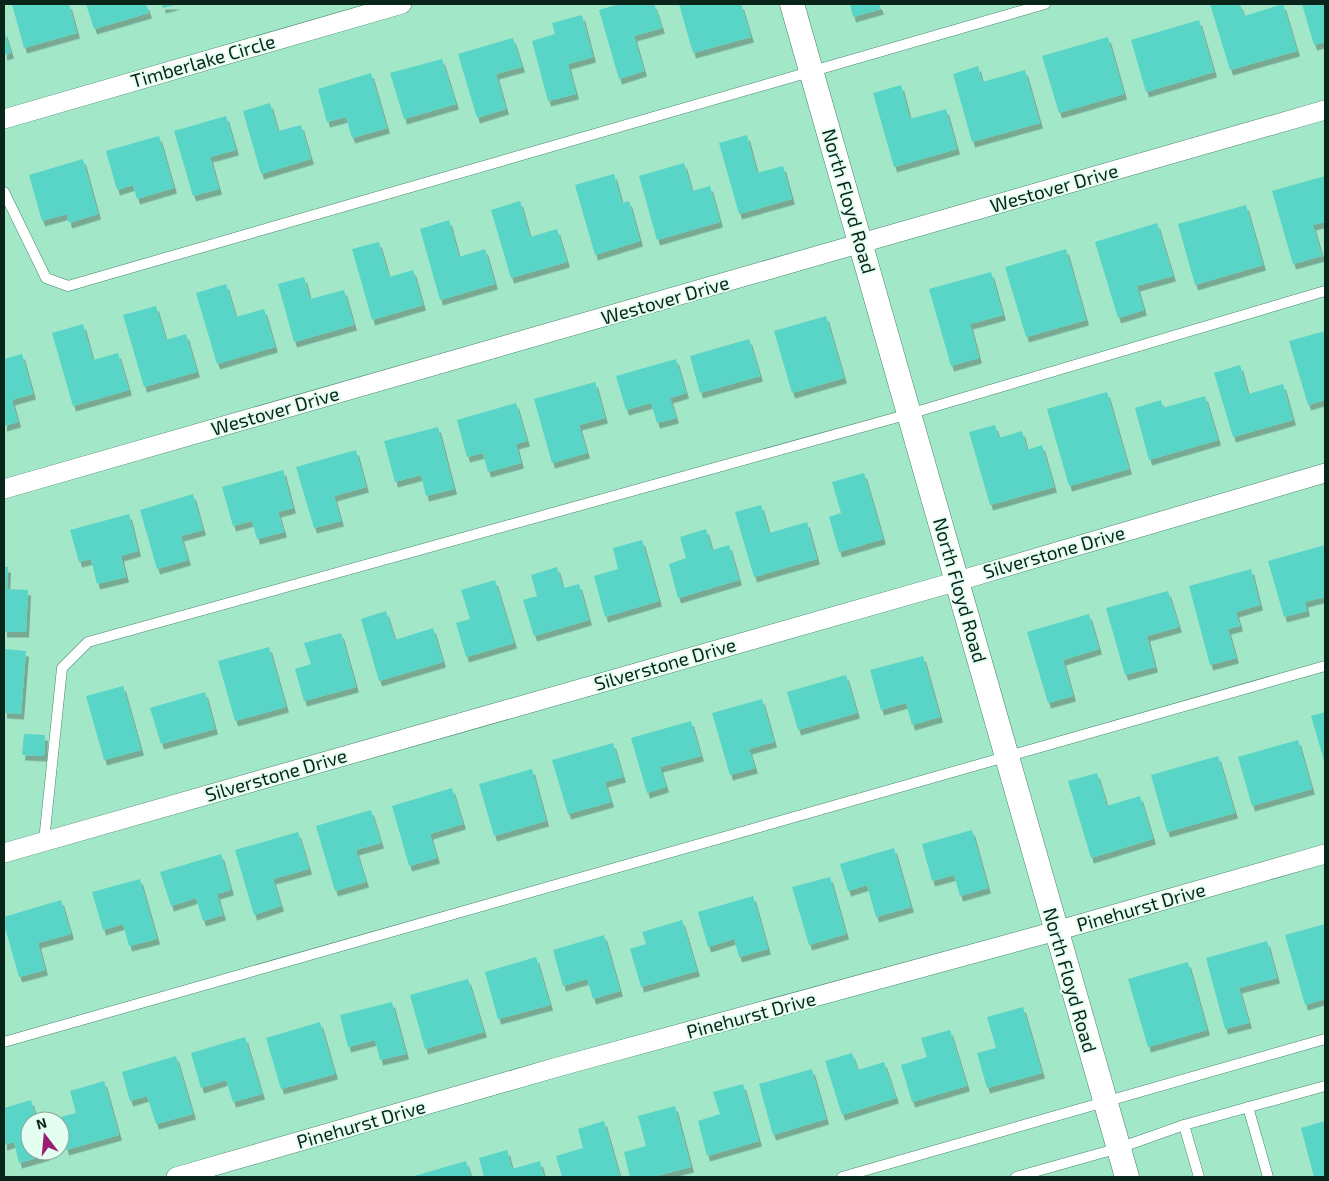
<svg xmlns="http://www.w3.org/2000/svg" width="1329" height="1181" font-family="'Exo 2',sans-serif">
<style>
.building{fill:#58d5c7;filter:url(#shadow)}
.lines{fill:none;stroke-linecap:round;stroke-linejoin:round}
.service-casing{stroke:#45866c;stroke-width:11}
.minor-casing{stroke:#45866c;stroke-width:20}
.tertiary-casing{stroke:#45866c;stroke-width:25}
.service{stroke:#fff;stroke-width:10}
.minor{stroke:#fff;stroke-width:19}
.tertiary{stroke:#fff;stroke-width:24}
.labels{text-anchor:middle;stroke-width:4;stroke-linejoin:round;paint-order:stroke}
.street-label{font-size:19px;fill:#09251a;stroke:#e4fef1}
</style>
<defs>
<filter id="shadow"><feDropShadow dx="3" dy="5.5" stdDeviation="0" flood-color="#0004"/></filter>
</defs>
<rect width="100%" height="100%" fill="#a3e7c9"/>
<!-- building -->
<g class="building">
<path d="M12 4H44V5L69 4 77 33 24 48Z"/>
<path d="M86 4H146L149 13 94 29Z"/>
<path d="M162 4H178L163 8Z"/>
<path d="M620 4H654L662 28 634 36 644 71 619 79 599 10Z"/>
<path d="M679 4H741L751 37 693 53Z"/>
<path d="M850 4H879L881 9 853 17Z"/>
<path d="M1210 4H1240L1244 16 1283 4 1297 51 1230 70Z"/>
<path d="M1302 4H1325V42L1314 45Z"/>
<path d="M582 15 593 57 568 64 576 94 548 101 532 41 555 34 552 23Z"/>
<path d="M1199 20 1214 72 1146 92 1131 40Z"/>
<path d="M4 30 11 53 4 55Z"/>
<path d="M1108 37 1124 94 1059 113 1042 56Z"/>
<path d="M513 38 522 67 496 74 506 109 477 118 458 54Z"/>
<path d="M442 59 456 104 404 119 390 73Z"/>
<path d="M978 66 982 82 1025 70 1040 123 972 142 953 74Z"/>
<path d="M371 73 387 128 352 138 346 117 327 122 318 89Z"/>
<path d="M901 85 910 119 946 109 957 149 894 167 873 93Z"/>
<path d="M270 103 278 131 301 125 311 159 261 174 243 111Z"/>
<path d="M226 116 236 150 210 157 219 189 193 196 174 131Z"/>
<path d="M747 135 757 173 783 166 792 199 739 214 719 143Z"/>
<path d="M159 136 174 188 137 199 133 185 117 190 106 151Z"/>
<path d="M83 159 98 214 69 223 67 214 42 221 29 175Z"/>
<path d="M684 163 692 191 710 186 720 222 657 240 639 176Z"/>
<path d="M614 174 622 203 629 201 640 241 595 255 575 185Z"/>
<path d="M1325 176V222L1313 225 1322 256 1293 264 1272 191Z"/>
<path d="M520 201 530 237 557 229 567 262 511 278 491 210Z"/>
<path d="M1246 205 1263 265 1195 285 1178 224Z"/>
<path d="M449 220 459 257 485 249 495 284 440 300 420 229Z"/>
<path d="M1157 223 1173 276 1137 286 1144 310 1118 318 1095 242Z"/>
<path d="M379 242 389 277 413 270 423 305 372 320 352 249Z"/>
<path d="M1066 249 1086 320 1026 337 1005 267Z"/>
<path d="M991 272 1003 315 970 324 979 358 951 366 929 289Z"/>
<path d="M304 277 310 299 344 290 354 325 294 342 278 284Z"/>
<path d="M226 284 236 317 264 309 275 347 217 364 196 293Z"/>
<path d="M156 306 166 340 186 334 197 372 144 387 123 315Z"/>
<path d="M826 316 844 378 792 393 774 331Z"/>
<path d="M83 324 93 360 118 353 129 390 73 406 52 333Z"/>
<path d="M1325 331V400L1308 405 1289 341Z"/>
<path d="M749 339 760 376 700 393 690 356Z"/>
<path d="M22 354 33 394 12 400 18 422 4 426V359Z"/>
<path d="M676 359 686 393 670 398 676 418 657 423 651 403 626 410 616 376Z"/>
<path d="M1240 365 1248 394 1283 384 1293 420 1233 437 1214 373Z"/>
<path d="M595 382 605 418 579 425 587 453 552 463 534 399Z"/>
<path d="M1107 392 1129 469 1069 486 1047 409Z"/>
<path d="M1205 396 1218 440 1149 460 1135 408 1161 400 1163 408Z"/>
<path d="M516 403 527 441 516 444 521 463 488 472 483 453 467 457 457 420Z"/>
<path d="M995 425 999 438 1022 431 1027 450 1042 445 1054 487 990 505 969 432Z"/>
<path d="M438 427 454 489 426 496 421 475 395 482 384 441Z"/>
<path d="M356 450 366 487 334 496 341 521 314 528 296 467Z"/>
<path d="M283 470 293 508 278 512 284 532 257 539 252 521 233 526 222 487Z"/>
<path d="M864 473 883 539 839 552 829 517 841 513 832 482Z"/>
<path d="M193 494 203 530 181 536 188 560 157 569 140 510Z"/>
<path d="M761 505 769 533 807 522 817 559 754 577 735 512Z"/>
<path d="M129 514 138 551 121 556 126 577 97 584 91 559 79 562 70 530Z"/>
<path d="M706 529 712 550 729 545 739 580 678 598 669 564 686 558 680 537Z"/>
<path d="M642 540 659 601 605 617 594 576 618 569 613 548Z"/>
<path d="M1325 545V597L1305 602 1307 611 1284 617 1268 561Z"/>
<path d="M4 567H8L7 589 28 590 26 632H4Z"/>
<path d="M557 567 563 588 579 584 589 620 534 636 523 600 537 596 531 575Z"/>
<path d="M1251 569 1260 605 1236 612 1240 626 1228 629 1236 658 1210 665 1189 586Z"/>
<path d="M495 580 514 643 466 657 456 623 470 619 461 590Z"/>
<path d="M1168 591 1179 627 1147 636 1155 667 1125 675 1106 608Z"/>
<path d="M386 611 395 640 433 628 443 662 379 681 361 619Z"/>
<path d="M1089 614 1099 649 1063 660 1073 696 1048 703 1027 632Z"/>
<path d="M341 633 356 687 304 701 295 669 311 664 304 643Z"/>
<path d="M269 647 286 707 235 721 218 661Z"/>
<path d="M4 649 26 651 21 714 4 713Z"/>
<path d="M923 656 940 717 912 725 906 703 881 710 870 670Z"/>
<path d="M846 675 857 713 798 730 787 692Z"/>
<path d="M123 686 141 750 104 760 86 696Z"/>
<path d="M205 692 215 729 161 744 150 708Z"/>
<path d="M762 699 774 742 749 749 755 768 730 775 712 713Z"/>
<path d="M1325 712V764L1311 716Z"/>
<path d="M691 721 701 756 660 767 666 787 647 793 631 738Z"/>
<path d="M24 734 45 735 44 756 22 755Z"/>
<path d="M1298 740 1312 789 1252 806 1238 757Z"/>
<path d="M613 743 623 777 605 782 611 802 568 814 552 760Z"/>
<path d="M1218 756 1235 813 1167 832 1151 775Z"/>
<path d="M532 769 546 821 494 836 479 784Z"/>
<path d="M1097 773 1107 806 1140 796 1153 839 1091 858 1068 781Z"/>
<path d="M452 788 463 824 430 834 437 858 409 866 392 806Z"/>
<path d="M371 810 381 843 356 850 366 882 335 891 316 826Z"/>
<path d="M972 830 988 888 960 896 954 875 932 881 922 844Z"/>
<path d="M298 832 309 869 273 879 281 906 254 915 235 850Z"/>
<path d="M894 848 911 907 876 917 867 885 848 891 840 864Z"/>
<path d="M221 854 231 890 217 894 223 915 203 921 196 898 171 906 160 872Z"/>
<path d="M830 877 846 934 809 945 792 887Z"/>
<path d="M140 879 157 939 129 946 123 924 103 930 92 892Z"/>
<path d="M753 896 768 949 739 957 734 939 708 947 698 912Z"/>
<path d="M61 900 71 934 38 943 45 970 19 977 4 924V917Z"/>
<path d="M682 920 697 971 641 987 630 949 646 944 642 932Z"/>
<path d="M1325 924V972L1323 973 1325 980V999L1305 1005 1285 935Z"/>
<path d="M604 935 620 991 593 999 587 979 563 986 553 950Z"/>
<path d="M1267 941 1277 978 1239 988 1249 1023 1225 1029 1206 958Z"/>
<path d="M536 957 550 1005 498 1019 485 972Z"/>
<path d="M1188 962 1207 1030 1148 1047 1128 979Z"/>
<path d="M468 979 484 1032 425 1049 410 995Z"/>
<path d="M392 1002 406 1054 380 1060 375 1040 348 1047 340 1015Z"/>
<path d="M1023 1007 1042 1073 987 1088 977 1053 996 1048 987 1017Z"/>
<path d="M320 1022 335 1074 281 1089 266 1038Z"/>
<path d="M950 1030 967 1086 912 1102 901 1065 927 1057 921 1038Z"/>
<path d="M245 1037 262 1094 233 1102 226 1080 201 1088 191 1053Z"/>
<path d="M852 1053 858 1070 884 1062 896 1098 842 1115 825 1061Z"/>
<path d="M176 1056 193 1114 156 1124 147 1096 130 1101 122 1072Z"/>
<path d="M812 1069 826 1119 773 1135 759 1084Z"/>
<path d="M104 1081 119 1135 66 1150 60 1128V1121H58L57 1118 76 1113 70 1091Z"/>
<path d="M743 1084 759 1141 707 1156 698 1121 720 1114 713 1092Z"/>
<path d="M31 1100 37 1121H30V1151H46L47 1155 19 1163 14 1142 4 1145V1108Z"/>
<path d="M675 1106 691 1167 653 1177H630L624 1152 646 1146 638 1116Z"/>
<path d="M604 1121 620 1177H562L556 1156 583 1148 578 1129Z"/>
<path d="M1325 1121V1177H1314L1301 1128Z"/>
<path d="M507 1150 512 1169 540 1161 544 1177H484L479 1158Z"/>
<path d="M466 1161 471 1177H411Z"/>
</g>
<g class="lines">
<defs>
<g id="service">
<path d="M4 192 46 278 68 286 1045 4"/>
<path d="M44 841 62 668 88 642 909 414 1325 291"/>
<path d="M4 1042 1325 666"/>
<path d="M1248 1107 1268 1177"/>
<path d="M842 1177 1325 1039"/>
<path d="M1016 1177 1119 1148 1184 1125"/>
<path d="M1199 1177 1184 1125 1325 1086"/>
</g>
<g id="minor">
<path d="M4 119 402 4"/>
<path d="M4 489 1325 110"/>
<path d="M4 853 958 581 1325 473"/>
<path d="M176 1177 554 1068 1056 931 1325 854"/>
</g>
<path id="tertiary" d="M792 4C906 394 1013 787 1127 1177"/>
</defs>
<!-- service casing -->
<use href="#service" class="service-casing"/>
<!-- minor casing -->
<use href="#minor" class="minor-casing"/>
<!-- tertiary casing -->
<use href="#tertiary" class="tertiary-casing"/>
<!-- service -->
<use href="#service" class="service"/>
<!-- minor -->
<use href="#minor" class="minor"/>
<!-- tertiary -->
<use href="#tertiary" class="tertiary"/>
</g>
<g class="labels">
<!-- street labels -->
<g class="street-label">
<text transform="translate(203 61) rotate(-16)" y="7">Timberlake Circle</text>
<text transform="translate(1054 188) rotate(-16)" y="7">Westover Drive</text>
<text transform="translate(849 201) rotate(74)" y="7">North Floyd Road</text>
<text transform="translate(665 300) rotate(-16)" y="7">Westover Drive</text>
<text transform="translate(275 411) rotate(-16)" y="7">Westover Drive</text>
<text transform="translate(1054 552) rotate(-16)" y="7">Silverstone Drive</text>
<text transform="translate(960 590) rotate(74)" y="7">North Floyd Road</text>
<text transform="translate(665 664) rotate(-16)" y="7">Silverstone Drive</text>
<text transform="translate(276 775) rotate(-16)" y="7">Silverstone Drive</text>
<text transform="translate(1141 907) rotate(-16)" y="7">Pinehurst Drive</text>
<text transform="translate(1070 980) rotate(74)" y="7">North Floyd Road</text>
<text transform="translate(751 1015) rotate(-15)" y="7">Pinehurst Drive</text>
<text transform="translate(361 1124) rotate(-16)" y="7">Pinehurst Drive</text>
</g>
</g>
<!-- border -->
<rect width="1329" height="1181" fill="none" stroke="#09251a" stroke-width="10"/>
<!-- north arrow -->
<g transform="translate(45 1136) rotate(344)"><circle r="24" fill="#e4fef1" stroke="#8ca79b"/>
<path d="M0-4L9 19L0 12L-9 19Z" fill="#9b1d72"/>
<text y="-8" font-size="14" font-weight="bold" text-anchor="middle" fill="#09251a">N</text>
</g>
</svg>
